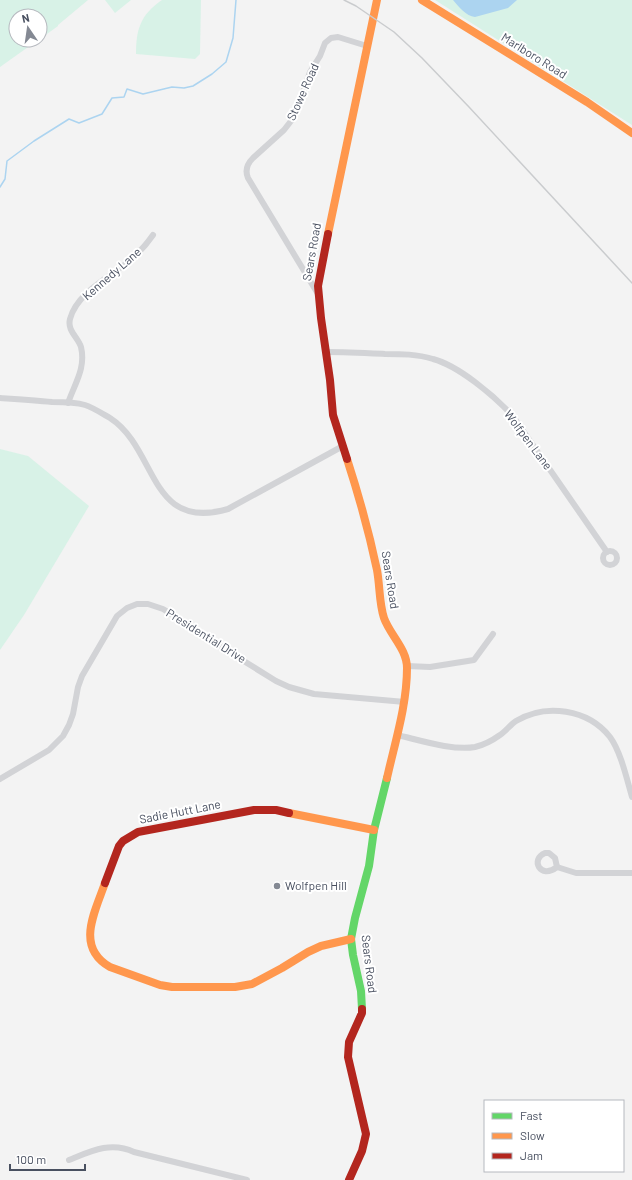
<svg xmlns="http://www.w3.org/2000/svg" width="632" height="1180" font-family="Barlow,sans-serif">
<style>
.green{fill:#d8f2e7}
.water{fill:#acd4f0}
.lines{fill:none;stroke-linecap:round;stroke-linejoin:round}
.stream{stroke:#acd4f0;stroke-width:1.5}
.street{stroke:#d2d3d6;stroke-width:6}
.fast{stroke:#63d668;stroke-width:8}
.slow{stroke:#ff974d;stroke-width:8}
.jam{stroke:#b3261e;stroke-width:8}
.rail{stroke:#caccce;stroke-width:1.5}
.poi-dot{fill:#848993;stroke:#fff;stroke-width:1.5}
.labels{text-anchor:middle;stroke-width:4;stroke-linejoin:round;paint-order:stroke}
.street-label{font-size:12px;fill:#495060;stroke:#fff}
.poi-label{font-size:12px;fill:#495060;stroke:#fff;text-anchor:start}
</style>
<rect width="100%" height="100%" fill="#f3f3f3"/>
<!-- green -->
<g class="green">
<path d="M0 0H88L58 25V26L40 39V16H16V40H38L0 67Z"/>
<path d="M105 0H131L115 13Z"/>
<path d="M162 0H201L200 54 195 59 136 54C136 30 140 15 162 0Z"/>
<path d="M435 0H632V125Z"/>
<path d="M0 449 28 456 89 506 24 615 0 650Z"/>
</g>
<!-- water -->
<path class="water" d="M453 0H517L508 8 475 17C466 16 459 7 453 0Z"/>
<g class="lines">
<!-- stream -->
<path class="stream" d="M0 187 5 179 7 161 34 141 69 119 79 123 102 114 112 98 124 97 127 89 143 94 172 87 184 88 193 86 212 74 226 62 233 38 236 0"/>
<!-- street -->
<g class="street">
<path d="M318 294 248 178C245 171 247 164 253 158L284 130 291 121 296 113 310 72 320 56 325 43 331 38 338 37 367 46"/>
<path d="M327 352C346 352 365 353 385 354 401 354 417 354 433 359 459 366 493 395 512 415L607 552"/>
<path d="M0 398C17 399 35 400 52 402 63 402 75 402 85 405 92 407 103 414 110 418 158 449 148 532 228 509L343 446"/>
<path d="M68 403C75 383 86 368 81 347 78 337 67 331 70 319 77 293 108 278 128 262 138 254 146 245 153 235"/>
<circle cx="610" cy="558" r="7"/>
<path d="M407 666 430 667 474 660 493 634"/>
<path d="M397 735C419 740 453 751 475 747 484 745 493 740 500 735 506 731 510 725 516 721 546 703 588 709 610 737 621 752 627 780 632 797"/>
<path d="M0 779 49 750 63 736 69 725 73 714 78 687 82 676 117 616 127 608 137 604H148L163 609 176 617 247 663 276 681 289 687 314 694 405 702"/>
<path d="M545 853H549L555 858 557 867C540 880 530 859 545 853Z"/>
<path d="M557 867 576 873H632"/>
<path d="M69 1160C91 1151 111 1141 134 1152L247 1180"/>
</g>
<!-- fast -->
<path class="fast" d="M362 1009 361 991 353 955 351 939 355 918 369 866 374 830 387 778"/>
<!-- slow -->
<g class="slow">
<path d="M422 0 587 102 632 133"/>
<path d="M328 234 377 0"/>
<path d="M347 459C359 496 369 532 377 570 380 586 379 603 384 618 390 635 407 649 407 668 407 705 395 742 387 778"/>
<path d="M289 813 374 830"/>
<path d="M105 883C95 912 75 947 110 967L160 985 172 987H235L252 984 282 968 308 952 321 946 351 939"/>
</g>
<!-- jam -->
<g class="jam">
<path d="M328 234 318 286 321 318 330 380 333 415 347 459"/>
<path d="M105 883 119 846 123 841 138 832 254 810H276L289 813"/>
<path d="M349 1180 362 1151 366 1134 348 1057 349 1042 362 1013V1009"/>
</g>
<!-- rail -->
<path class="rail" d="M344 0 356 6 394 32 422 58 469 107 632 283"/>
</g>
<!-- markers -->
<circle class="poi-dot" cx="277" cy="886" r="4"/>
<g class="labels">
<!-- street labels -->
<g class="street-label">
<text transform="translate(534 56) rotate(32)" y="4">Marlboro Road</text>
<text transform="translate(303 92) rotate(-66)" y="4">Stowe Road</text>
<text transform="translate(312 252) rotate(-80)" y="4">Sears Road</text>
<text transform="translate(112 274) rotate(-41)" y="4">Kennedy Lane</text>
<text transform="translate(528 440) rotate(53)" y="4">Wolfpen Lane</text>
<text transform="translate(390 580) rotate(81)" y="4">Sears Road</text>
<text transform="translate(206 636) rotate(32)" y="4">Presidential Drive</text>
<text transform="translate(180 812) rotate(-11)" y="4">Sadie Hutt Lane</text>
<text transform="translate(369 964) rotate(83)" y="4">Sears Road</text>
</g>
<!-- poi labels -->
<g class="poi-label">
<text x="285" y="890">Wolfpen Hill</text>
</g>
</g>
<!-- legend -->
<rect x="484" y="1100" width="140" height="72" fill="#ffffff" stroke="#b6b9bf"/>
<rect x="492" y="1113" width="20" height="6" fill="#63d668" stroke="#b6b9bf"/>
<text x="520" y="1120" font-size="12" fill="#495060">Fast</text>
<rect x="492" y="1133" width="20" height="6" fill="#ff974d" stroke="#b6b9bf"/>
<text x="520" y="1140" font-size="12" fill="#495060">Slow</text>
<rect x="492" y="1153" width="20" height="6" fill="#b3261e" stroke="#b6b9bf"/>
<text x="520" y="1160" font-size="12" fill="#495060">Jam</text>
<!-- north arrow -->
<g transform="translate(28 28) rotate(347)"><circle r="19" fill="#ffffff" stroke="#b6b9bf"/>
<path d="M0-3L7 15L0 10L-7 15Z" fill="#848993"/>
<text y="-6" font-size="11" font-weight="bold" text-anchor="middle" fill="#495060">N</text>
</g>
<!-- scale -->
<path d="M10 1164v6h75v-6" fill="none" stroke="#495060" stroke-width="2"/>
<text x="16" y="1164" font-size="12" fill="#495060" stroke="#ffffff" stroke-width="3" paint-order="stroke">100 m</text>
</svg>
